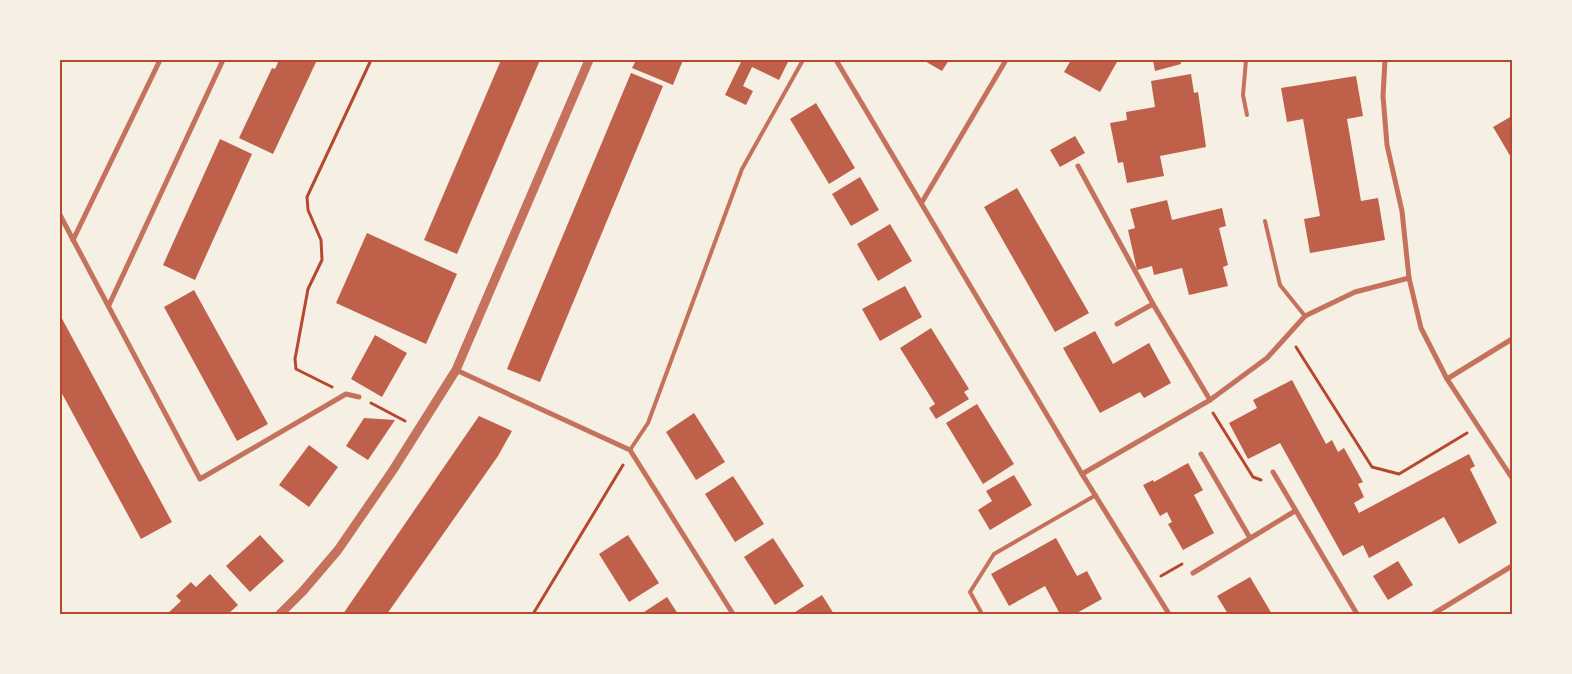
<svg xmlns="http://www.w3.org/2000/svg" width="1572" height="674" font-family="Overpass,sans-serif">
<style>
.building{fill:#bf614a}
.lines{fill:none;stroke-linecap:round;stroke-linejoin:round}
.path{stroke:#b5482f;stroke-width:3}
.service{stroke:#c5725c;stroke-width:4}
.minor{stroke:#c5725c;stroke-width:5}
.tertiary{stroke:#c5725c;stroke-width:9}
.neatline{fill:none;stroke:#b5482f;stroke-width:2}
</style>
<rect width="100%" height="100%" fill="#f6efe4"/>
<!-- building -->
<g class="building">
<path d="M279 60H317L273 154 239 138 272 68 275 69Z"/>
<path d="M501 60H540L457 254 424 240Z"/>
<path d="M636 60H683L673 85 632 68Z"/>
<path d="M742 60H789L779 80 752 67 743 86 753 91 746 105 725 95Z"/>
<path d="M923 60H949L942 71Z"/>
<path d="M1071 60H1113L1117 62 1100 92 1064 72Z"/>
<path d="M1153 60H1180L1181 64 1155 71Z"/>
<path d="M631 73 663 86 540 382 507 369Z"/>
<path d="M1191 74 1194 93 1198 92 1206 147 1160 156 1164 176 1127 183 1123 162 1118 163 1110 123 1127 120 1126 112 1155 107 1151 81Z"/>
<path d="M1356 76 1363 116 1347 119 1361 201 1378 198 1385 240 1310 253 1304 219 1320 216 1303 119 1287 122 1281 88Z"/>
<path d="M816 103 855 168 829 184 790 119Z"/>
<path d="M1512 116V159L1493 127Z"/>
<path d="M1075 136 1085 153 1060 167 1050 150Z"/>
<path d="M220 139 252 154 195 280 163 265Z"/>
<path d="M860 177 879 210 851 226 832 194Z"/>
<path d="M1017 188 1089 313 1055 332 984 207Z"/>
<path d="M1167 200 1172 220 1222 208 1226 226 1219 228 1228 265 1223 267 1228 286 1189 295 1182 268 1154 275 1152 266 1137 270 1128 230 1135 228 1130 209Z"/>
<path d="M890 224 912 261 878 281 857 244Z"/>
<path d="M367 233 457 274 426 344 336 303Z"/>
<path d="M905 286 922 317 880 341 862 309Z"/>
<path d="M194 290 268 424 237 441 164 307Z"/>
<path d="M60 315 172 522 141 539 60 390Z"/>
<path d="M931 328 969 389 964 392 969 399 936 419 929 408 935 404 900 348Z"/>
<path d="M1095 331 1113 364 1149 343 1171 383 1144 398 1140 392 1100 413 1063 348Z"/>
<path d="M375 335 407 353 382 397 351 379Z"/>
<path d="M1292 380 1326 444 1332 440 1338 452 1344 448 1363 482 1358 484 1364 497 1354 503 1359 513 1469 454 1475 466 1470 469 1497 523 1459 544 1444 517 1369 558 1363 545 1343 556 1280 443 1248 459 1229 423 1257 408 1253 400Z"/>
<path d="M977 404 1014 464 983 484 946 423Z"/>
<path d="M694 413 725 462 696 480 666 432Z"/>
<path d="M479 416 512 431 498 456 387 614H343Z"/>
<path d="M364 418 395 420 368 460 346 446Z"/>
<path d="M309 445 338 467 309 507 279 485Z"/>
<path d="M1188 463 1203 490 1194 495 1214 533 1183 550 1168 524 1172 522 1167 512 1160 516 1143 485 1153 480 1154 482Z"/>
<path d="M1014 475 1032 505 990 530 978 510 992 501 986 491Z"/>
<path d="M733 476 764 524 735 542 705 494Z"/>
<path d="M260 535 284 561 250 592 226 566Z"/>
<path d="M628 535 659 583 629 602 599 554Z"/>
<path d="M773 538 804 586 775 605 744 557Z"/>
<path d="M1056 538 1077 576 1087 571 1102 599 1075 614H1060L1045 586 1009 606 991 574Z"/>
<path d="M1398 561 1413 585 1388 600 1373 576Z"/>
<path d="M210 574 238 605 228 614H167L181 601 176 596 191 582 196 587Z"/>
<path d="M1250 577 1272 614H1228L1217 596Z"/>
<path d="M822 595 834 614H792Z"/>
<path d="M667 597 678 614H641Z"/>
</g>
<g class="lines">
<!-- path -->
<g class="path">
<path d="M1296 347 1372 467 1399 474 1467 433"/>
<path d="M332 387 296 369 295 359 308 289 322 260 321 240 308 210 307 197 371 60"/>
<path d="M371 403 405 421"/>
<path d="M1213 413 1253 477 1261 480"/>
<path d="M1161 576 1182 564"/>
<path d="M533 614 623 465"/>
</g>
<!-- service -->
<g class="service">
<path d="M1246 60 1243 95 1247 115"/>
<path d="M1265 221 1280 285 1305 316"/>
<path d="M630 450 648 423 742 169 803 60"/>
<path d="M982 614 970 592 994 554 1096 495"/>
</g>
<!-- minor -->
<g class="minor">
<path d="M836 60 1082 474 1169 614"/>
<path d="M1385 60 1383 96 1387 145 1402 211 1409 278 1421 328 1447 379 1512 478"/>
<path d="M1078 166 1153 304 1210 400"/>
<path d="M922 202 1006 60"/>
<path d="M60 215 200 479 346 394 359 397"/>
<path d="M73 240 160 60"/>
<path d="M109 305 223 60"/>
<path d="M1117 324 1153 304"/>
<path d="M456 370 630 450 733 614"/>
<path d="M1447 379 1512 339"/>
<path d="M1201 454 1250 538"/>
<path d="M1273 472 1357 614"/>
<path d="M1082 474 1210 400 1267 358 1305 316 1355 292 1409 278"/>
<path d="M1193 573 1295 511"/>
<path d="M1433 614 1512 566"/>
</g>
<!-- tertiary -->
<path class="tertiary" d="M280 614 303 591 338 550 393 470 456 370 589 60"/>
</g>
<!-- border -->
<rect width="1572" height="674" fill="none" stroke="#f6efe4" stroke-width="122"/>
<rect x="61" y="61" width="1450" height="552" class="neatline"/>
</svg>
